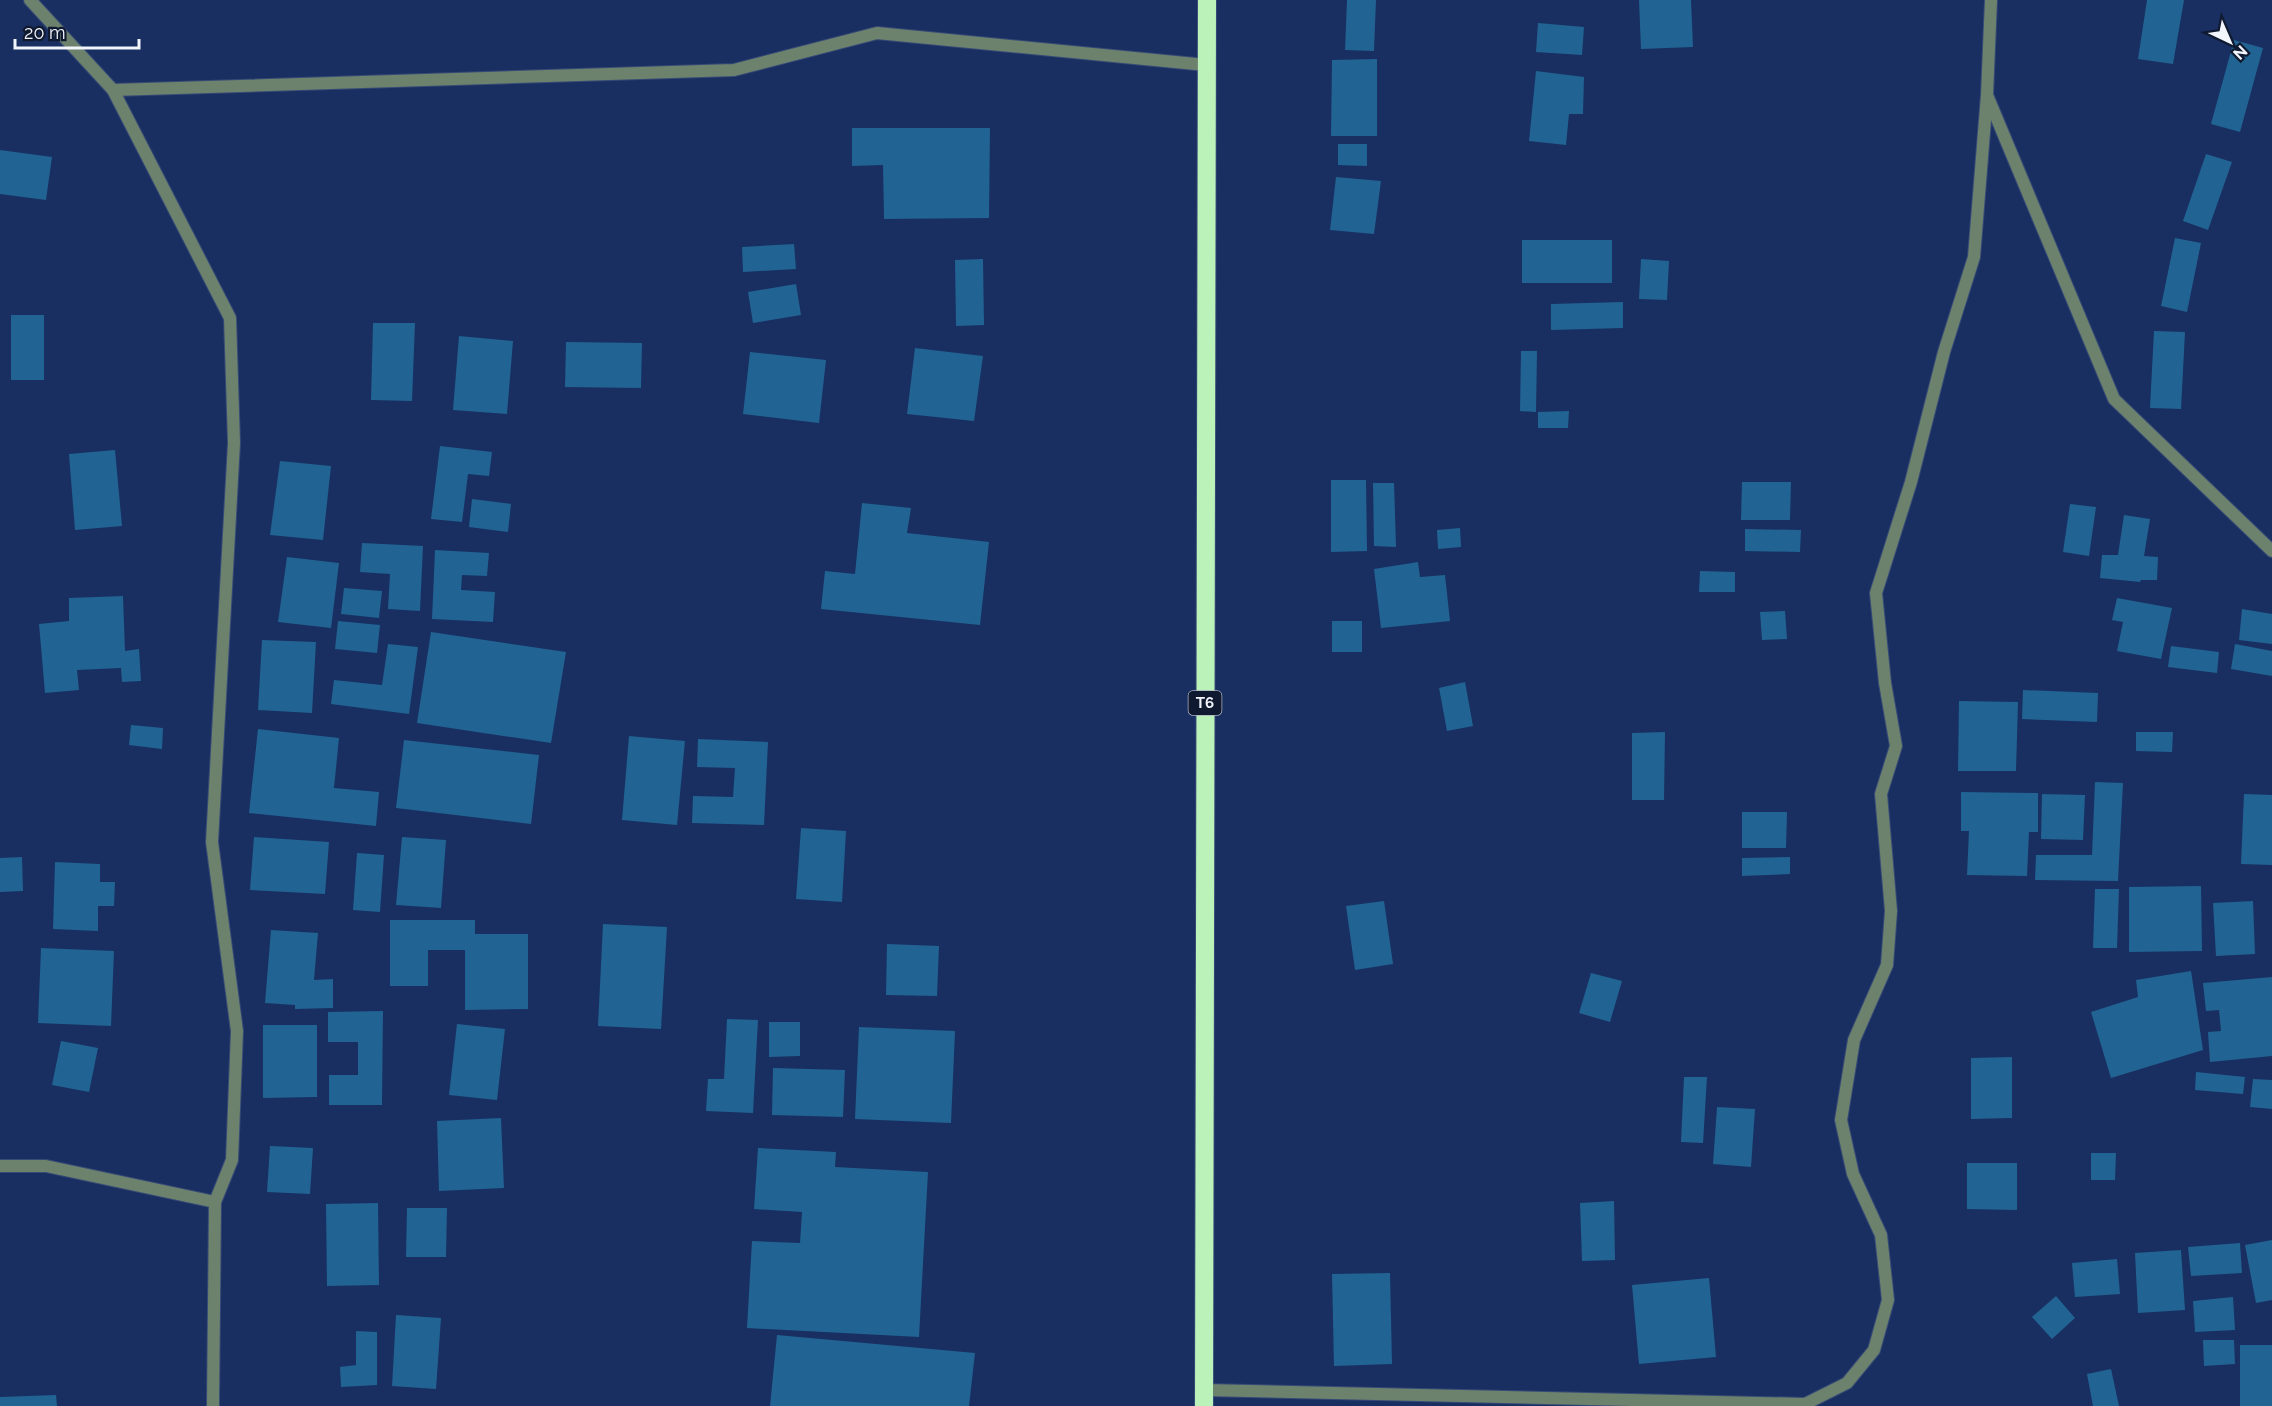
<svg xmlns="http://www.w3.org/2000/svg" width="2272" height="1406" font-family="Raleway,sans-serif">
<style>
.building{fill:#216393}
.lines{fill:none;stroke-linecap:round;stroke-linejoin:round}
.street-casing{stroke:#374b77;stroke-width:14}
.highway-casing{stroke:#374b77;stroke-width:20}
.street{stroke:#6d826c;stroke-width:12}
.highway{stroke:#bbf2ba;stroke-width:18}
.labels{text-anchor:middle;stroke-width:4.5;stroke-linejoin:round;paint-order:stroke}
.shield{fill:#0f1930;stroke:#aeb3bf;stroke-width:1.5}
.shield-label{font-size:15px;font-weight:bold;fill:#f2f5fc}
</style>
<rect width="100%" height="100%" fill="#192f61"/>
<!-- building -->
<g class="building">
<path d="M1347 0H1376L1374 51 1345 50Z"/>
<path d="M1639 0H1691L1693 47 1641 49Z"/>
<path d="M2147 0H2184L2173 64 2138 59Z"/>
<path d="M1538 23 1584 27 1582 55 1536 52Z"/>
<path d="M2234 40 2263 48 2240 132 2211 124Z"/>
<path d="M1377 59V136H1331L1332 60Z"/>
<path d="M1536 71 1584 77 1583 114H1569L1566 145 1529 141Z"/>
<path d="M852 128H990L989 218 884 219 883 165 852 166Z"/>
<path d="M1338 144H1367V166L1338 165Z"/>
<path d="M0 150 52 157 46 200 0 194Z"/>
<path d="M2206 154 2232 162 2208 230 2183 221Z"/>
<path d="M1336 177 1381 181 1374 234 1330 230Z"/>
<path d="M2175 238 2201 243 2187 312 2161 306Z"/>
<rect x="1522" y="240" width="90" height="43"/>
<path d="M794 244 796 269 743 272 742 247Z"/>
<path d="M983 259 984 325 956 326 955 260Z"/>
<path d="M1641 259 1669 261 1667 300 1639 299Z"/>
<path d="M796 284 801 315 753 323 748 292Z"/>
<path d="M1623 302V328L1551 330V304Z"/>
<rect x="11" y="315" width="33" height="65"/>
<path d="M373 323H415L412 401 371 400Z"/>
<path d="M2154 331 2185 332 2181 409 2150 408Z"/>
<path d="M459 336 513 341 507 414 453 410Z"/>
<path d="M566 342 642 343 641 388 565 387Z"/>
<path d="M915 348 983 356 974 421 907 414Z"/>
<path d="M1521 351H1537L1536 412 1520 411Z"/>
<path d="M750 352 826 360 819 423 743 414Z"/>
<path d="M1569 411 1568 428H1538V412Z"/>
<path d="M440 446 492 452 489 476 468 474 462 522 431 519Z"/>
<path d="M115 450 122 526 75 530 69 454Z"/>
<path d="M280 461 331 466 323 540 270 535Z"/>
<path d="M1331 480H1366L1367 551 1331 552Z"/>
<path d="M1742 482H1791L1790 520H1741Z"/>
<path d="M1373 483H1394L1396 547 1374 546Z"/>
<path d="M472 499 511 504 508 532 469 527Z"/>
<path d="M862 503 911 508 907 533 989 542 980 625 821 609 825 571 855 574Z"/>
<path d="M2070 504 2096 507 2089 556 2063 552Z"/>
<path d="M2124 515 2150 519 2144 556 2158 557 2157 580H2141L2140 582 2100 578 2102 555H2118Z"/>
<path d="M1460 528 1461 547 1438 549 1437 530Z"/>
<path d="M1745 529 1801 530 1800 552 1745 551Z"/>
<path d="M362 543 423 546 420 611 388 609 390 574 360 572Z"/>
<path d="M435 550 489 553 487 576 462 575 461 590 495 592 493 622 432 619Z"/>
<path d="M287 557 339 563 331 628 278 622Z"/>
<path d="M1418 562 1420 577 1445 575 1450 621 1381 628 1374 569Z"/>
<path d="M1700 571 1735 572V592H1699Z"/>
<path d="M344 588 382 591 379 618 341 614Z"/>
<path d="M123 596 125 651 139 649 141 681 122 682 121 668 77 670 79 690 45 693 39 624 69 621V598Z"/>
<path d="M2117 598 2172 608 2161 659 2117 651 2123 622 2112 620Z"/>
<path d="M2242 609 2272 614V644L2239 640Z"/>
<path d="M1785 611 1787 639 1762 640 1760 612Z"/>
<path d="M338 621 380 625 377 653 335 649Z"/>
<rect x="1332" y="621" width="30" height="31"/>
<path d="M431 632 566 652 551 743 417 723Z"/>
<path d="M262 640 316 642 312 713 258 710Z"/>
<path d="M388 644 418 647 409 714 331 704 334 680 382 685Z"/>
<path d="M2235 644 2272 651V676L2231 669Z"/>
<path d="M2171 646 2219 652 2217 673 2168 667Z"/>
<path d="M1465 682 1473 726 1447 731 1439 688Z"/>
<path d="M2023 690 2098 693 2097 722 2022 719Z"/>
<path d="M1959 701 2018 702 2016 771H1958Z"/>
<path d="M131 725 163 728 162 749 129 745Z"/>
<path d="M258 729 339 738 334 788 379 792 376 826 249 813Z"/>
<path d="M1665 732 1664 800H1632V733Z"/>
<path d="M2136 732H2173L2172 752 2136 751Z"/>
<path d="M629 736 685 741 677 825 622 820Z"/>
<path d="M698 739 768 742 764 825 692 823 693 796 733 797 735 768 697 767Z"/>
<path d="M404 740 539 755 531 824 396 808Z"/>
<path d="M2095 782 2123 783 2118 881 2035 880 2036 855H2092Z"/>
<path d="M1961 792 2038 793V832H2029L2027 876 1967 875 1969 831H1961Z"/>
<path d="M2042 794 2085 795 2083 840 2041 839Z"/>
<path d="M2244 794 2272 795V865L2241 864Z"/>
<path d="M1742 812H1787L1786 848H1742Z"/>
<path d="M801 828 846 831 842 902 796 899Z"/>
<path d="M254 837 329 842 325 894 250 890Z"/>
<path d="M402 837 446 840 441 908 396 905Z"/>
<path d="M357 853 384 855 380 912 353 910Z"/>
<path d="M22 857 23 891 0 892V858Z"/>
<path d="M1790 857V874L1742 876V858Z"/>
<path d="M55 862 100 864V882H115L114 906H98V931L53 929Z"/>
<path d="M2201 886 2202 951 2129 952V887Z"/>
<path d="M2095 889H2119L2117 948H2093Z"/>
<path d="M1384 901 1393 964 1355 970 1346 906Z"/>
<path d="M2253 901 2255 954 2216 956 2213 903Z"/>
<path d="M390 920H475V934H528V1009L465 1010V950H428V986H390Z"/>
<path d="M603 924 667 927 661 1029 598 1026Z"/>
<path d="M271 930 318 933 314 980 333 979V1008L295 1009V1005L265 1003Z"/>
<path d="M887 944 939 946 937 996 886 995Z"/>
<path d="M41 948 114 951 111 1026 38 1023Z"/>
<path d="M2191 971 2203 1050 2111 1078 2091 1012 2138 997 2136 980Z"/>
<path d="M1591 973 1622 981 1610 1022 1579 1013Z"/>
<path d="M2272 977V1056L2210 1062 2208 1032 2221 1031 2219 1010 2206 1011 2203 983Z"/>
<path d="M383 1011 382 1105H329V1075H358V1042H328V1012Z"/>
<path d="M727 1019 758 1020 753 1113 706 1111 708 1079H724Z"/>
<path d="M769 1022H800V1056L769 1057Z"/>
<path d="M457 1024 505 1029 497 1100 449 1095Z"/>
<path d="M263 1025H317V1097L263 1098Z"/>
<path d="M859 1027 955 1031 951 1123 855 1119Z"/>
<path d="M61 1041 98 1048 89 1092 52 1085Z"/>
<path d="M2012 1057V1118L1971 1119V1058Z"/>
<path d="M773 1068 845 1070 843 1117 772 1115Z"/>
<path d="M2196 1072 2245 1077 2243 1094 2195 1090Z"/>
<path d="M1684 1077H1707L1703 1143 1681 1142Z"/>
<path d="M2253 1079 2272 1080V1109L2250 1107Z"/>
<path d="M1717 1107 1755 1109 1751 1167 1713 1164Z"/>
<path d="M501 1118 504 1188 439 1191 437 1121Z"/>
<path d="M270 1146 313 1148 310 1194 267 1192Z"/>
<path d="M758 1148 836 1152 835 1167 928 1172 919 1337 747 1328 752 1241 800 1243 802 1212 754 1209Z"/>
<path d="M2091 1153H2116L2115 1180H2091Z"/>
<path d="M1967 1163H2017V1210L1967 1209Z"/>
<path d="M1614 1201 1615 1260 1582 1261 1580 1203Z"/>
<path d="M378 1203 379 1285 327 1286 326 1204Z"/>
<path d="M407 1208H447L446 1257H406Z"/>
<path d="M2272 1240V1300L2256 1303 2245 1245Z"/>
<path d="M2240 1243 2242 1273 2191 1276 2188 1247Z"/>
<path d="M2181 1250 2185 1310 2138 1313 2135 1253Z"/>
<path d="M2117 1259 2120 1294 2075 1297 2072 1263Z"/>
<path d="M1390 1273 1392 1364 1334 1366 1332 1274Z"/>
<path d="M1709 1278 1716 1357 1639 1364 1632 1285Z"/>
<path d="M2056 1296 2075 1318 2052 1339 2032 1317Z"/>
<path d="M2233 1297 2235 1330 2195 1332 2193 1301Z"/>
<path d="M396 1315 441 1318 436 1389 392 1386Z"/>
<path d="M356 1331 377 1332V1385L341 1387 340 1367 356 1365Z"/>
<path d="M777 1335 975 1353 969 1406H770Z"/>
<path d="M2203 1340H2234L2235 1364 2204 1366Z"/>
<rect x="2240" y="1345" width="32" height="61"/>
<path d="M2111 1369 2119 1406H2093L2087 1374Z"/>
<path d="M56 1395 57 1406H0V1397Z"/>
</g>
<g class="lines">
<defs>
<g id="street">
<path d="M30 0 113 90 734 70 877 33 1206 65"/>
<path d="M1991 0 1987 95 2114 399 2272 551"/>
<path d="M113 90 230 318 234 443 212 842 237 1031 232 1160 215 1202 213 1406"/>
<path d="M0 1166H46L215 1202"/>
<path d="M1204 1390 1805 1404 1847 1383 1874 1350 1888 1300 1881 1235 1853 1174 1841 1120 1854 1040 1887 965 1891 911 1881 794 1896 746 1885 683 1876 593 1911 482 1944 352 1974 257 1987 95"/>
</g>
<path id="highway" d="M1204 1406 1207 0"/>
</defs>
<!-- street casing -->
<use href="#street" class="street-casing"/>
<!-- highway casing -->
<use href="#highway" class="highway-casing"/>
<!-- street -->
<use href="#street" class="street"/>
<!-- highway -->
<use href="#highway" class="highway"/>
</g>
<g class="labels">
<!-- shield labels -->
<rect class="shield" x="1188.5" y="691" width="33" height="24" rx="4.5"/>
<g class="shield-label">
<text x="1205" y="708">T6</text>
</g>
</g>
<!-- north arrow -->
<g transform="translate(2230 42) rotate(136)" stroke="#0f1930" stroke-width="4.5" paint-order="stroke">
<path d="M0-4.5L10 22L0 15L-10 22Z" fill="#f2f5fc"/>
<text y="-9" font-size="16" font-weight="bold" text-anchor="middle" fill="#f2f5fc">N</text>
</g>
<!-- scale -->
<path d="M15 39v9h124v-9" fill="none" stroke="#f2f5fc" stroke-width="3"/>
<text x="24" y="39" font-size="18" fill="#f2f5fc" stroke="#0f1930" stroke-width="4.5" paint-order="stroke">20 m</text>
</svg>
